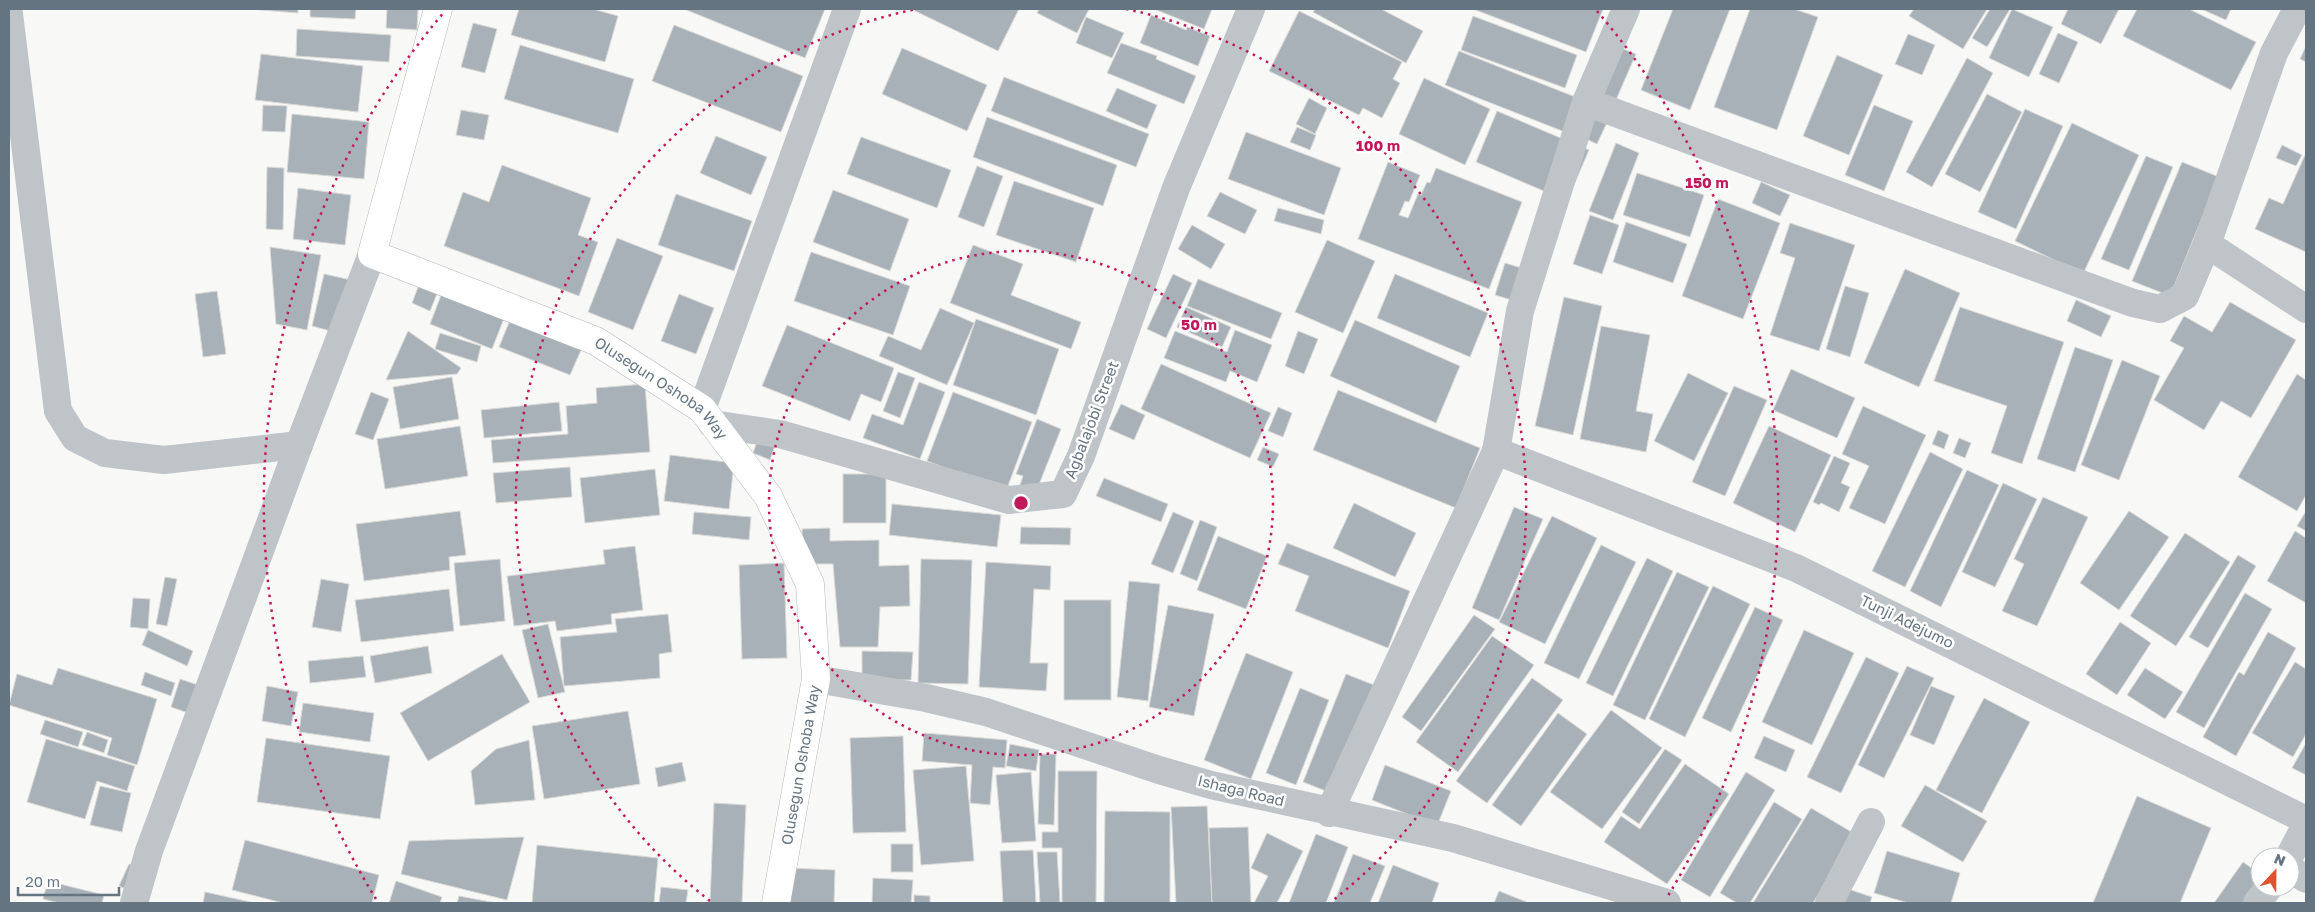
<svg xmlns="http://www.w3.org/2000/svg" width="2315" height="912" font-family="'Golos Text',sans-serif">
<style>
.building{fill:#a8b1b7;stroke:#dadad8}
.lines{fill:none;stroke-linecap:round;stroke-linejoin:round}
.secondary-casing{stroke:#b2b8bc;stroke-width:29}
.street{stroke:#bfc4c8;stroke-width:28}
.secondary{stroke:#fff;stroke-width:28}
.ring{fill:none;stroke:#c2185b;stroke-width:2.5;stroke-dasharray:2.5 5}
.labels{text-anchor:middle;stroke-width:5;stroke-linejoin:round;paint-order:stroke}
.street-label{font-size:15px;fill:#647480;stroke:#fff}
.centre{fill:#c2185b;stroke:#fff;stroke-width:2.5}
.ring-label{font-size:15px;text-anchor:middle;font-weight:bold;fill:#c2185b;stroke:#fff;stroke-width:5;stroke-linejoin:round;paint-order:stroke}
</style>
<rect width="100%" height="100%" fill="#f8f8f6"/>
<!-- building -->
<g class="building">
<path d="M248 9H298V13Z"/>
<path d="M310 9H356L355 19 310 17Z"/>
<path d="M387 9H418L417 30 386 28Z"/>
<path d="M519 9H593L618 16 605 62 511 35Z"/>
<path d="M684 9H825L805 58Z"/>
<path d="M911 9H1019L998 51Z"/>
<path d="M1039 9H1089L1077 33 1037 13Z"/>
<path d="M1154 9H1212L1204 29Z"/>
<path d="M1315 9H1381L1423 31 1406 63 1313 12Z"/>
<path d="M1473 9H1603L1586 52Z"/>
<path d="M1673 9H1730L1690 110 1641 90Z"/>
<path d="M1750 9H1794L1818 17 1777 130 1714 107Z"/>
<path d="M1914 9H1987L1963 49 1909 16Z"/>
<path d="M1990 9H2010L1987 47 1972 38Z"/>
<path d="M2012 9 2053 27 2029 77 1989 58Z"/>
<path d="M2068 9H2119L2101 44 2061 24Z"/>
<path d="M2137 9H2189L2256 42 2231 90 2123 36Z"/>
<path d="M2201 9H2231L2226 20Z"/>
<path d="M1299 11 1402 62 1393 79 1400 83 1382 118 1363 108 1359 115 1269 71Z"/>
<path d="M1151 15 1186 30 1187 27 1210 36 1198 66 1140 43Z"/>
<path d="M1473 16 1577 55 1565 88 1461 50Z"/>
<path d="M1086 17 1124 33 1112 58 1076 43Z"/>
<path d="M473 23 497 29 485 73 461 67Z"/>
<path d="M674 25 803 76 781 132 652 81Z"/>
<path d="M297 29 391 35 389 62 296 56Z"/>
<path d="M2058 33 2078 42 2059 83 2039 74Z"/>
<path d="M1908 34 1935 45 1922 75 1895 64Z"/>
<path d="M1121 43 1157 56 1156 59 1196 76 1184 104 1107 73Z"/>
<path d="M520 45 634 79 618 133 504 99Z"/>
<path d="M2306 46V62L2300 59Z"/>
<path d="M902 48 987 85 967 131 882 94Z"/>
<path d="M1623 49 1636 54 1612 109 1599 103Z"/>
<path d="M1459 51 1588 102 1575 136 1445 85Z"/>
<path d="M261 54 363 66 358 112 255 100Z"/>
<path d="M1837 55 1883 75 1849 155 1803 136Z"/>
<path d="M1967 58 1993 73 1932 187 1906 172Z"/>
<path d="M1004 77 1149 134 1136 167 991 111Z"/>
<path d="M1424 78 1490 109 1465 165 1399 134Z"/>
<path d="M1117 88 1157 105 1147 129 1106 111Z"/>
<path d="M1987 94 2022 112 1980 192 1945 174Z"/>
<path d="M1309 98 1327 108 1315 134 1296 124Z"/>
<path d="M263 105 287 106 285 132 262 131Z"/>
<path d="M1874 105 1913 121 1884 191 1845 175Z"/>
<path d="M1595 107 1611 114 1597 144 1582 137Z"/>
<path d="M2025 109 2063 126 2016 229 1978 212Z"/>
<path d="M461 110 489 115 484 140 456 135Z"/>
<path d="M1497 111 1589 150 1567 201 1476 162Z"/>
<path d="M292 114 369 122 364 179 287 172Z"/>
<path d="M987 117 1117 165 1103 206 973 157Z"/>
<path d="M2072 123 2139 155 2083 274 2015 241Z"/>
<path d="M1297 127 1316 135 1310 150 1290 142Z"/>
<path d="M1246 132 1341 168 1324 215 1228 179Z"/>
<path d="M716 136 767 157 751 195 700 173Z"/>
<path d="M861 137 951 170 937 208 847 174Z"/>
<path d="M1616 143 1639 153 1613 220 1589 211Z"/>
<path d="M2282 145 2302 155 2296 166 2276 158Z"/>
<path d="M2305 155 2306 156V252L2255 229 2269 198 2283 204Z"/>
<path d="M2146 156 2173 167 2129 270 2101 259Z"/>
<path d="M1388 162 1420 175 1409 202 1405 201 1399 215 1408 218 1418 194 1421 195 1427 182 1430 183 1436 168 1522 202 1489 289 1358 239Z"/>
<path d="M2182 162 2219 177 2170 296 2132 281Z"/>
<path d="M502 165 591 198 578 235 598 242 579 296 444 246 463 192 489 202Z"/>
<path d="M977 166 1003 176 984 227 958 217Z"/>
<path d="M267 167 284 168 283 230 266 229Z"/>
<path d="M1637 173 1704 195 1690 237 1623 215Z"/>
<path d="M1014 181 1094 208 1076 262 996 235Z"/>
<path d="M1761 182 1790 195 1780 216 1752 203Z"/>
<path d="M298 188 351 195 345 245 293 239Z"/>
<path d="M833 190 909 219 890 271 813 242Z"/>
<path d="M1220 192 1257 210 1245 234 1207 216Z"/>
<path d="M676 194 752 221 734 271 658 245Z"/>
<path d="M1718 199 1780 223 1743 319 1682 296Z"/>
<path d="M1278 208 1324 220 1321 234 1274 221Z"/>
<path d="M1590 215 1619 225 1602 274 1573 264Z"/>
<path d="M1626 222 1687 244 1673 283 1613 262Z"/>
<path d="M1790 223 1855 245 1819 351 1770 335 1795 258 1780 253Z"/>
<path d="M1192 225 1225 244 1211 269 1178 249Z"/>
<path d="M617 238 663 256 633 330 588 312Z"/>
<path d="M1327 240 1375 261 1343 333 1295 312Z"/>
<path d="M973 245 1023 264 1011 295 1081 322 1071 349 950 303Z"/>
<path d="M270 247 321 255 307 330 276 324Z"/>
<path d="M811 252 910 286 893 335 794 301Z"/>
<path d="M1505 263 1538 273 1528 305 1495 295Z"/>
<path d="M1905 269 1960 293 1919 387 1864 363Z"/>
<path d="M324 274 351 280 338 333 312 326Z"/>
<path d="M1173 274 1192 283 1166 338 1147 329Z"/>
<path d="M1395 274 1488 313 1470 357 1377 318Z"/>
<path d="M1198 279 1282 313 1271 339 1187 306Z"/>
<path d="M420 282 439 289 430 311 412 303Z"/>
<path d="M1845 286 1869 293 1850 357 1826 349Z"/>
<path d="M443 290 505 316 492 349 430 324Z"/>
<path d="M217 291 226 354 203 357 195 294Z"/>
<path d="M679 294 714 308 696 354 661 341Z"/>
<path d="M1564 297 1602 306 1573 435 1535 426Z"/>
<path d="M2076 300 2111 316 2101 337 2067 321Z"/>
<path d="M2230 302 2296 340 2251 418 2221 401 2204 430 2154 400 2184 348 2170 341 2184 316 2212 332Z"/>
<path d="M1186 307 1231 327 1222 347 1177 327Z"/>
<path d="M1960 307 2064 342 2022 464 1991 453 2007 406 1934 381Z"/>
<path d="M940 308 974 323 947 385 879 356 888 336 921 350Z"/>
<path d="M976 319 1059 349 1036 415 953 385Z"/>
<path d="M510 320 582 348 570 375 499 347Z"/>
<path d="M1355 320 1460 366 1436 423 1330 376Z"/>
<path d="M787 325 894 368 881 402 861 394 850 421 762 386Z"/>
<path d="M1601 326 1650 335 1636 411 1653 414 1646 452 1580 439Z"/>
<path d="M1235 330 1272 345 1257 382 1230 371 1226 382 1164 358 1175 331 1227 352Z"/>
<path d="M408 331 461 368 457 374 386 380Z"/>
<path d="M1298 331 1318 339 1304 374 1285 366Z"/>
<path d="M440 333 481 346 477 362 435 349Z"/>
<path d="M2075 347 2113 360 2075 472 2037 459Z"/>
<path d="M2122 360 2160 376 2119 480 2081 465Z"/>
<path d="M1161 364 1271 413 1250 458 1141 409Z"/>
<path d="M1791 369 1855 398 1837 438 1773 410Z"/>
<path d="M898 372 915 378 900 418 883 411Z"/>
<path d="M1688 373 1728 393 1694 461 1654 441Z"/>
<path d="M2297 374 2306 380V495L2297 511 2238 477Z"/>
<path d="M452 377 459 419 400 429 393 387Z"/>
<path d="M919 382 945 392 920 459 863 438 872 414 903 425Z"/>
<path d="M645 384 650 452 493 463 491 440 568 434 566 406 597 403 596 388Z"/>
<path d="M1734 386 1767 400 1725 496 1692 482Z"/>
<path d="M1338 390 1480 448 1456 508 1313 450Z"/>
<path d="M371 392 389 399 373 440 355 434Z"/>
<path d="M953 392 1032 422 1006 491 927 461Z"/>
<path d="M559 402 562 431 484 438 481 410Z"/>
<path d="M1121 404 1145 415 1134 440 1109 429Z"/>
<path d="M1863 406 1926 435 1885 524 1849 508 1869 466 1842 454Z"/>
<path d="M1278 407 1292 413 1283 437 1268 431Z"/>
<path d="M1037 419 1061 429 1036 492 1020 485 1023 476 1016 474Z"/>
<path d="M460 426 468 476 385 489 377 439Z"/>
<path d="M1769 426 1831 455 1795 532 1733 503Z"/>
<path d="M1938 430 1949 435 1944 449 1932 444Z"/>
<path d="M759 436 776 443 770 460 753 453Z"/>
<path d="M1959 438 1971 443 1965 458 1953 453Z"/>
<path d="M1263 447 1279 454 1273 467 1257 460Z"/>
<path d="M1930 452 1963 469 1905 587 1872 571Z"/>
<path d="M670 455 734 463 729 509 664 501Z"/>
<path d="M1834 456 1850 463 1841 483 1850 487 1839 512 1821 503 1819 505 1813 502Z"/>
<path d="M570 467 572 497 496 503 493 473Z"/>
<path d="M655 469 660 515 585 523 580 478Z"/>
<path d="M1967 470 1999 485 1941 607 1910 591Z"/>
<rect x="843" y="474" width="43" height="49"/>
<path d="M1104 478 1168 504 1161 522 1096 496Z"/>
<path d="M2003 483 2037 499 1995 587 1962 572Z"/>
<path d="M2043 497 2088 517 2037 626 2002 611 2024 564 2014 559Z"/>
<path d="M1354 503 1416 533 1395 577 1333 548Z"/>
<path d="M892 504 1001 515 997 547 889 535Z"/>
<path d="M1514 507 1543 519 1499 620 1472 608Z"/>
<path d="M460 511 466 555 449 557 450 570 364 581 356 524Z"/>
<path d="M2129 511 2169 537 2119 610 2080 583Z"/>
<path d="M2306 511V531L2297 526Z"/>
<path d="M694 512 751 517 749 540 692 534Z"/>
<path d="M1173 512 1194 521 1173 573 1151 564Z"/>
<path d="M1552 516 1597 538 1545 644 1499 622Z"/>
<path d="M1200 520 1217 527 1197 581 1180 574Z"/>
<path d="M1021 527 1071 528 1070 545 1020 544Z"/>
<path d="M830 528V541L879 540V566L909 565 910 606 880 607 878 647H840L833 564H803L802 529Z"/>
<path d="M2295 531 2306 538V603L2267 581Z"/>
<path d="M2185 533 2230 562 2176 646 2130 616Z"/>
<path d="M1218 536 1267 556 1246 609 1197 590Z"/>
<path d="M1287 543 1410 591 1388 648 1295 611 1309 576 1278 564Z"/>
<path d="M1601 545 1636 562 1579 679 1544 663Z"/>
<path d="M635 546 643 610 611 614 612 624 557 631 555 621 514 626 507 576 605 564 603 550Z"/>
<path d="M2238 555 2256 566 2208 648 2189 637Z"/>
<path d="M1647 558 1673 571 1613 696 1586 683Z"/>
<path d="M500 559 505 621 460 626 454 563Z"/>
<path d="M921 559 972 560 968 684 918 683Z"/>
<path d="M986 562 1051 566 1050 590 1034 589 1030 663H1048L1046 691 979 687Z"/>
<path d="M784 563 787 658 742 659 739 565Z"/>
<path d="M1677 572 1709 587 1645 720 1613 705Z"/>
<path d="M165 577 177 579 167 626 156 624Z"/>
<path d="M321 579 349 584 341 632 312 627Z"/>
<path d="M1129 581 1160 584 1148 701 1117 697Z"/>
<path d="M1713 586 1750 604 1685 737 1649 719Z"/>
<path d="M449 589 454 631 361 642 355 600Z"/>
<path d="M2245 593 2272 609 2204 728 2176 712Z"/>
<path d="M133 598 150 599 148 629 130 627Z"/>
<rect x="1064" y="600" width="47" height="100"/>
<path d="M1168 605 1214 614 1194 716 1149 707Z"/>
<path d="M1755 607 1783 620 1731 732 1702 718Z"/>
<path d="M668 614 672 652 659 654 660 678 564 686 560 637 617 632 615 619Z"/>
<path d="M1474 615 1495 629 1421 731 1402 717Z"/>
<path d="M2120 622 2151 643 2117 695 2086 674Z"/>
<path d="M548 624 565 692 538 698 522 630Z"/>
<path d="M148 630 193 651 187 666 142 645Z"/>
<path d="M1804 630 1854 653 1812 745 1762 722Z"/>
<path d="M2268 632 2296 648 2236 756 2203 737 2239 672 2244 675Z"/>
<path d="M1492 636 1534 665 1458 772 1416 742Z"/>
<path d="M428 646 432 673 375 683 370 656Z"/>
<path d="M862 651 913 652 911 680H862Z"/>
<path d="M1246 653 1293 672 1251 779 1204 760Z"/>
<path d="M502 654 530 702 428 761 400 713Z"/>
<path d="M363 656 366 677 310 683 308 661Z"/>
<path d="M1866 657 1899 673 1841 793 1807 777Z"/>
<path d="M2295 662 2306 669V734L2293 757 2252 733Z"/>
<path d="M1907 666 1934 678 1884 778 1858 765Z"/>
<path d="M58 668 157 699 137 765 107 755 112 738 9 705 17 674 52 685Z"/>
<path d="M2145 668 2183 692 2165 719 2127 695Z"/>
<path d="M145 672 175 683 171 696 141 685Z"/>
<path d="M1346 674 1374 685 1331 793 1303 782Z"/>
<path d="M1532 678 1563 700 1487 803 1456 781Z"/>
<path d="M180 679 204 687 194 715 171 707Z"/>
<path d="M267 686 298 692 291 726 262 721Z"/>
<path d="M1931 686 1955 696 1934 745 1910 735Z"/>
<path d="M1300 688 1329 700 1296 785 1266 773Z"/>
<path d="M1984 698 2030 722 1982 813 1936 790Z"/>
<path d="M303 703 374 713 370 742 299 732Z"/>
<path d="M1611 710 1662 748 1602 829 1550 792Z"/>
<path d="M628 711 640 784 544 799 532 726Z"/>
<path d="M1558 713 1587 734 1521 826 1492 805Z"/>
<path d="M45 720 83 732 78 747 40 734Z"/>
<path d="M87 732 108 740 104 753 82 745Z"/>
<path d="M924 733 1007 740 1005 768 993 767 990 805 970 803 972 765 922 761Z"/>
<path d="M903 736 906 832 853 833 850 738Z"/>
<path d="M1764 736 1795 750 1786 772 1754 758Z"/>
<path d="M266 738 390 756 380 819 257 802Z"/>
<path d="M46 739 135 766 127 791 97 781 85 819 27 802Z"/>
<path d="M529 740 535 800 475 805 471 771 496 749Z"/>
<path d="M2306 743V775L2292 768Z"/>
<path d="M1010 744 1039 750 1036 771 1006 766Z"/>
<path d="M1665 749 1682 760 1639 824 1622 812Z"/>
<path d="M1040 754H1056L1054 825 1038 824Z"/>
<path d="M682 762 686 781 658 787 655 768Z"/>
<path d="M1685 764 1729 794 1667 884 1604 842 1621 816 1640 829Z"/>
<path d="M1385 765 1451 791 1437 826 1372 800Z"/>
<path d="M966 766 974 861 921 865 913 770Z"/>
<path d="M1058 771H1097L1096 903H1062V848H1042V832H1058Z"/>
<path d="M1031 772 1036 841 1002 843 996 775Z"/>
<path d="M1746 772 1775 790 1710 897 1681 880Z"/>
<path d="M1925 785 1987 821 1963 862 1901 826Z"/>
<path d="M100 786 131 793 122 832 90 825Z"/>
<path d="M2137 796 2211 828 2180 903H2093Z"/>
<path d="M1774 802 1802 819 1750 903H1737L1720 893Z"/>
<path d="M714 803 746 805 742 903H710Z"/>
<path d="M1207 806 1212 903H1176L1171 807Z"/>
<path d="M1811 808 1855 834 1813 903H1753Z"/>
<path d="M1105 811 1170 812V903H1104Z"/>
<path d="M1248 827 1251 903H1212L1209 828Z"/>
<path d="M1267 833 1303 851 1277 903H1254L1268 876 1251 868Z"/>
<path d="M1316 834 1348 847 1326 903H1289Z"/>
<path d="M524 837 507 900 401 874 409 841Z"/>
<path d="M245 840 379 875 372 903H283L232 890Z"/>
<rect x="891" y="844" width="22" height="28"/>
<path d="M537 845 658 858 654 903H532Z"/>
<path d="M1033 850 1036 903H1003L1000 851Z"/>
<path d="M1887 851 1960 873 1951 903H1908L1874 893Z"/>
<path d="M1037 852H1057L1060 903H1040Z"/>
<path d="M1353 854 1385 866 1370 903H1334Z"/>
<path d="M2243 862 2260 874V885L2247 903H2214Z"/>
<path d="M129 864 142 870 133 892 119 886Z"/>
<path d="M1393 865 1439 883 1432 903H1378Z"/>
<path d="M789 868 835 870 834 903H787Z"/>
<path d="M873 878 913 880 911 903H872Z"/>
<path d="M48 881 104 895 102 903H59L43 899Z"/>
<path d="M396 881 442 897 440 903H389Z"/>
<path d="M661 887 688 890 686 903H659Z"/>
<path d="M1845 888 1872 897 1870 903H1840Z"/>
<path d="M1499 891 1529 903H1494Z"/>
<path d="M205 892 255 903H203Z"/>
<path d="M914 895 930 896V903H914Z"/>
<path d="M459 896 496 903H457Z"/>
</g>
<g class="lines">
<defs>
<g id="secondary">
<path id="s1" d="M438 9 372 254 596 341 702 409 768 496 810 584 816 679 776 903"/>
</g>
</defs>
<!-- secondary casing -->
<use href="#secondary" class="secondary-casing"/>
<!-- street -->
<g class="street">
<path d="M9 14 58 411 75 438 105 453 164 460 299 445"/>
<path d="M1586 102 2097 290 2133 303 2160 309 2185 296 2207 244 2274 53 2297 9"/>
<path d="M2207 244 2306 309"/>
<path d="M702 409 847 9"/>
<path d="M712 424 780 434 1009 500 1063 494 1081 456 1176 188 1251 9"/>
<path d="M1496 451 1796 568 2306 820"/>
<path d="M816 679 926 698 986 712 1159 770 1211 785 1453 838 1667 903"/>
<path d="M1329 813 1496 451 1520 311 1586 102 1626 9"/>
<path d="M2289 857 2306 825"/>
<path d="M2290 869 2306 879"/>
<path d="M134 903 149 851 299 445 372 254"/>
<path d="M1829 903 1871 822"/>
<path d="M2257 903 2269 887"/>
</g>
<!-- secondary -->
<use href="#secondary" class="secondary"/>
</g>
<!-- distance rings -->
<g class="ring">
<circle cx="1021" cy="503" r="252"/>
<path d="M710 901A505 505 0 0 1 916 9M1126 9A505 505 0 0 1 1332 901"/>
<path d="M376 899A757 757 0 0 1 445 11M1597 11A757 757 0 0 1 1666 899"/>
</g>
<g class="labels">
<!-- street labels -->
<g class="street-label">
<text dy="5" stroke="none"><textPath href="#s1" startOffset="575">Olusegun Oshoba Way</textPath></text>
<text transform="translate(1092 420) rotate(-69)" y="5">Agbalajobi Street</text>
<text transform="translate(1907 622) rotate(26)" y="5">Tunji Adejumo</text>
<text transform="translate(801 765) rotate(-80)" y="5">Olusegun Oshoba Way</text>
<text transform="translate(1241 791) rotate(14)" y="5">Ishaga Road</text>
</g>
</g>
<circle cx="1021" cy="503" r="8" class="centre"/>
<g class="ring-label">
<text x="1378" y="151">100 m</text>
<text x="1707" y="188">150 m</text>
<text x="1199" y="330">50 m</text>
</g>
<!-- border -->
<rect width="2315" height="912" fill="none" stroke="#647480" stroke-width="20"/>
<!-- north arrow -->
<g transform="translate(2275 872) rotate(22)"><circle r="24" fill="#ffffff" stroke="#c1c7cc"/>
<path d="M0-4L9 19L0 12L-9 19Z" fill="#df542f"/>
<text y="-8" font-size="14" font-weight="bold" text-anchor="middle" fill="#647480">N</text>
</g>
<!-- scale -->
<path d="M18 887v8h101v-8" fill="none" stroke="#647480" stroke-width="2.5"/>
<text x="25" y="887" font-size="15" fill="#647480" stroke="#ffffff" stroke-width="4" paint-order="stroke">20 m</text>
</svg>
